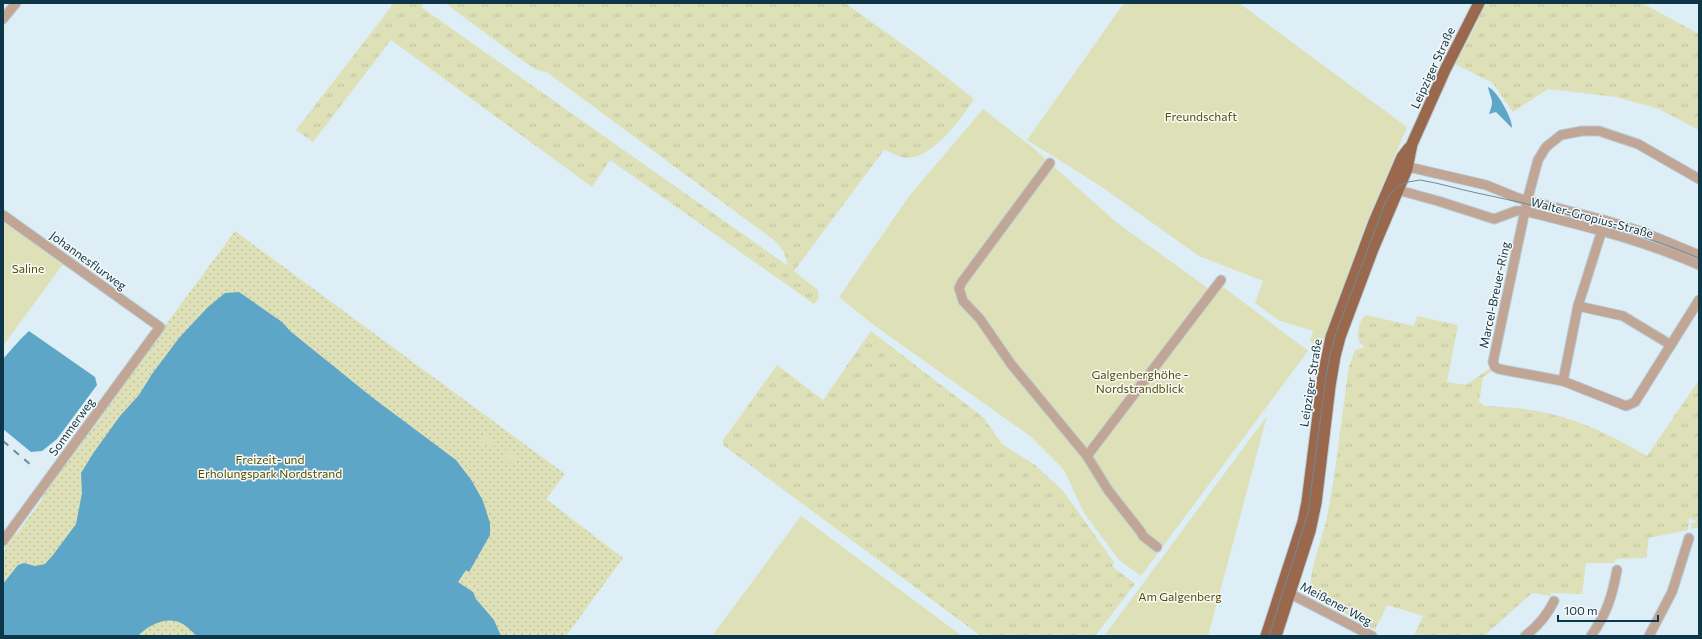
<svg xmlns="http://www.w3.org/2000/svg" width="1702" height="639" font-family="Commissioner,sans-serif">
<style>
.grass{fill:url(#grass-tufts)}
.park{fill:url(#park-dots)}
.garden{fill:#dee1b7}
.water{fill:#5ea6c8}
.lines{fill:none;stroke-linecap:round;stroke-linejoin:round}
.minor-casing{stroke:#b8cdd8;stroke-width:11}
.major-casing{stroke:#b8cdd8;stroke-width:13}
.minor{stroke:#c1a595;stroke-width:9}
.major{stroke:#9a694d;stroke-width:11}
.tram{stroke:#6d8c9a;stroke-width:1}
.rail{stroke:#6d8c9a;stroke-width:2;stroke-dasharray:7 7;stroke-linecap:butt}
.labels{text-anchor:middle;stroke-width:3;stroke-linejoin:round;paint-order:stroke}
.street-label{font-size:12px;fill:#0d3749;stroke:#f8f8f8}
.park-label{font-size:12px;fill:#515200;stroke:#f8f8f8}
</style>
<defs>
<pattern id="grass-tufts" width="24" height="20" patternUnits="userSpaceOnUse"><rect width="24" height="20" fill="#dee1b7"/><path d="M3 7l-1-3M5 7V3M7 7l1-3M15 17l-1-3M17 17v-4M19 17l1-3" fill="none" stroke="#bdc29f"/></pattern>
<pattern id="park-dots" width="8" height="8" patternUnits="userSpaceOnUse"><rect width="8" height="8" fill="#dee1b7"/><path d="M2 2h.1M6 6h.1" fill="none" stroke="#bdc29f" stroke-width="1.8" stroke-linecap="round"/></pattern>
</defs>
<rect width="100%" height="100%" fill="#ddeef7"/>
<!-- grass -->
<g class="grass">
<path d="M394 3H424L421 7 788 266 784 252 775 241 548 73 537 70 520 59 445 3H845L926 61 974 99C961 119 933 158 907 158 898 158 892 152 884 150L794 271 818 290 819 298 814 304 610 160 592 187 391 40 313 142 296 130Z"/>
<path d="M1485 3H1642L1699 34V130L1659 109 1616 97 1548 89 1513 112 1493 83 1455 64 1478 21 1479 13Z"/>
<path d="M1366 315 1414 326 1417 316 1458 325 1447 382 1466 385 1492 367 1494 370 1483 377 1479 402 1485 406C1552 408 1590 423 1647 456L1699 380V527L1691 529 1692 523 1697 522 1689 518 1688 530 1649 538 1646 558 1615 559 1614 563H1586L1582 594 1551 593 1550 596 1532 593 1484 636H1414L1423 616 1387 605 1375 630 1317 599 1310 593C1310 567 1320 546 1326 521 1337 470 1341 418 1349 366L1355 350 1365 347 1359 342C1358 332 1357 322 1366 315Z"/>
<path d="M871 331 984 418 1002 444 1035 465 1064 492 1114 562 1112 566 1135 584 1095 636H981L723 445V440L777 365 823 400Z"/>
</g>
<!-- park -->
<path class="park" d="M235 231 565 474 546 499 623 558 566 636H3V553L6 549 3 545 13 532 17 534 43 498 40 495Z"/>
<!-- garden -->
<g class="garden">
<path d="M1124 3H1239L1407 127 1364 229 1323 342 1314 344 1310 341 1313 331 1278 320 1255 303 1263 281 1199 256 1102 187 1027 140Z"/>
<path d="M983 109 1031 146 1116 222 1216 294 1222 286 1308 351 1141 576 1119 560 1084 513 1064 470 1030 436 875 326 839 297 910 195Z"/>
<path d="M3 222 63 264 3 346Z"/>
<path d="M1267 416 1208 636H1104Z"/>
<path d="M484 433 497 442 491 449 479 440Z"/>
<path d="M507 449 519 457 514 465 502 456Z"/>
<path d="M801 516 962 636H712Z"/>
</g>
<!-- water -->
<g class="water">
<path d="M1488 87C1496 89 1513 119 1512 128L1496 112 1489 114C1495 99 1491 101 1488 87Z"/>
<path d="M239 292 282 322 290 331 373 398 456 460 472 481 483 501 490 523V535L469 572 466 570 458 582 473 592 476 599 494 620 501 636H197C192 632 188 627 183 624 168 615 148 625 138 636H3V584L18 565 24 563 35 566 45 564 53 555 76 524 82 493 81 473 94 452 120 416 139 395 152 374 179 338 208 307 225 293Z"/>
<path d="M29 331 95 377 97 385 57 439 42 451 31 452 3 429V359C12 349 19 340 29 331Z"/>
</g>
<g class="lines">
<defs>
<g id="minor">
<path d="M3 19 16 3"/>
<path d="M1050 163 962 282 959 288 963 301 980 319 1011 364 1087 456 1108 490 1141 532 1143 536 1157 547"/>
<path d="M1402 170 1413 168 1486 185 1518 198 1604 220 1643 232 1699 255"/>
<path d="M1699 179 1638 144 1599 131H1582L1561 135 1546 147 1538 160 1527 201 1493 362 1495 367 1499 369 1563 381 1626 406 1635 402 1699 300"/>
<path d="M1395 185 1398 190 1438 201 1494 219 1516 211H1525C1584 226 1643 240 1699 265"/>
<path d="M3 215 160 327 3 541"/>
<path d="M1578 306 1623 316 1671 345"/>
<path d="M1563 381 1578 306 1602 230"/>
<path d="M1087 456 1221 280"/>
<path d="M1285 591 1372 636"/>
<path d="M1525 636C1538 626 1547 616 1554 601"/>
<path d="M1591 636C1607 613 1612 597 1617 570"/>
<path d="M1649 636 1672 592 1689 538"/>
</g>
<g id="major">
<path d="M1266 636 1303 522 1307 502 1323 376 1331 337 1374 222 1402 157 1409 148"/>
<path d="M1276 636 1310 531 1316 503 1330 386 1335 356 1340 337 1373 249 1407 169 1412 144 1445 70 1479 3"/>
</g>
</defs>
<!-- minor casing -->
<use href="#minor" class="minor-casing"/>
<!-- major casing -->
<use href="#major" class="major-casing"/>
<!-- minor -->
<use href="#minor" class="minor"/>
<!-- major -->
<use href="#major" class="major"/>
<!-- tram -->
<path class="tram" d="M1269 636 1308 513 1326 377 1330 354 1336 333 1387 198 1392 192 1400 185 1408 182 1420 180C1439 183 1458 189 1477 193 1554 209 1626 228 1699 258"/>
<!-- rail -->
<path class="rail" d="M3 441 32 466"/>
</g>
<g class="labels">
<!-- street labels -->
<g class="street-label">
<text transform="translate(1433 68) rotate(-65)" y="4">Leipziger Straße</text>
<text transform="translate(1592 218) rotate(15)" y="4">Walter-Gropius-Straße</text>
<text transform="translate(88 261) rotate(36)" y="4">Johannesflurweg</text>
<text transform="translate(1495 295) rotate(-78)" y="4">Marcel-Breuer-Ring</text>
<text transform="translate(1311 383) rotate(-81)" y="4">Leipziger Straße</text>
<text transform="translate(72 427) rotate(-54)" y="4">Sommerweg</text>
<text transform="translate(1336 604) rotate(28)" y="4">Meißener Weg</text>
</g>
<!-- park labels -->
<g class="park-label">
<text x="1201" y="121">Freundschaft</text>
<text x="28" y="273">Saline</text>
<text x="1140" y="379">Galgenberghöhe -<tspan x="1140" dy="14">Nordstrandblick</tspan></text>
<text x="270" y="464">Freizeit- und<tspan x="270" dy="14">Erholungspark Nordstrand</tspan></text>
<text x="1180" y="601">Am Galgenberg</text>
</g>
</g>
<!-- border -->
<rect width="1702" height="639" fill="none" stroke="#0d3749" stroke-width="8"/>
<!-- scale -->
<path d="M1558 615v6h100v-6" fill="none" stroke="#0d3749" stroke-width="2"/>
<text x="1564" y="615" font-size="12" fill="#0d3749" stroke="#f8f8f8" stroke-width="3" paint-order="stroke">100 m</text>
</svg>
